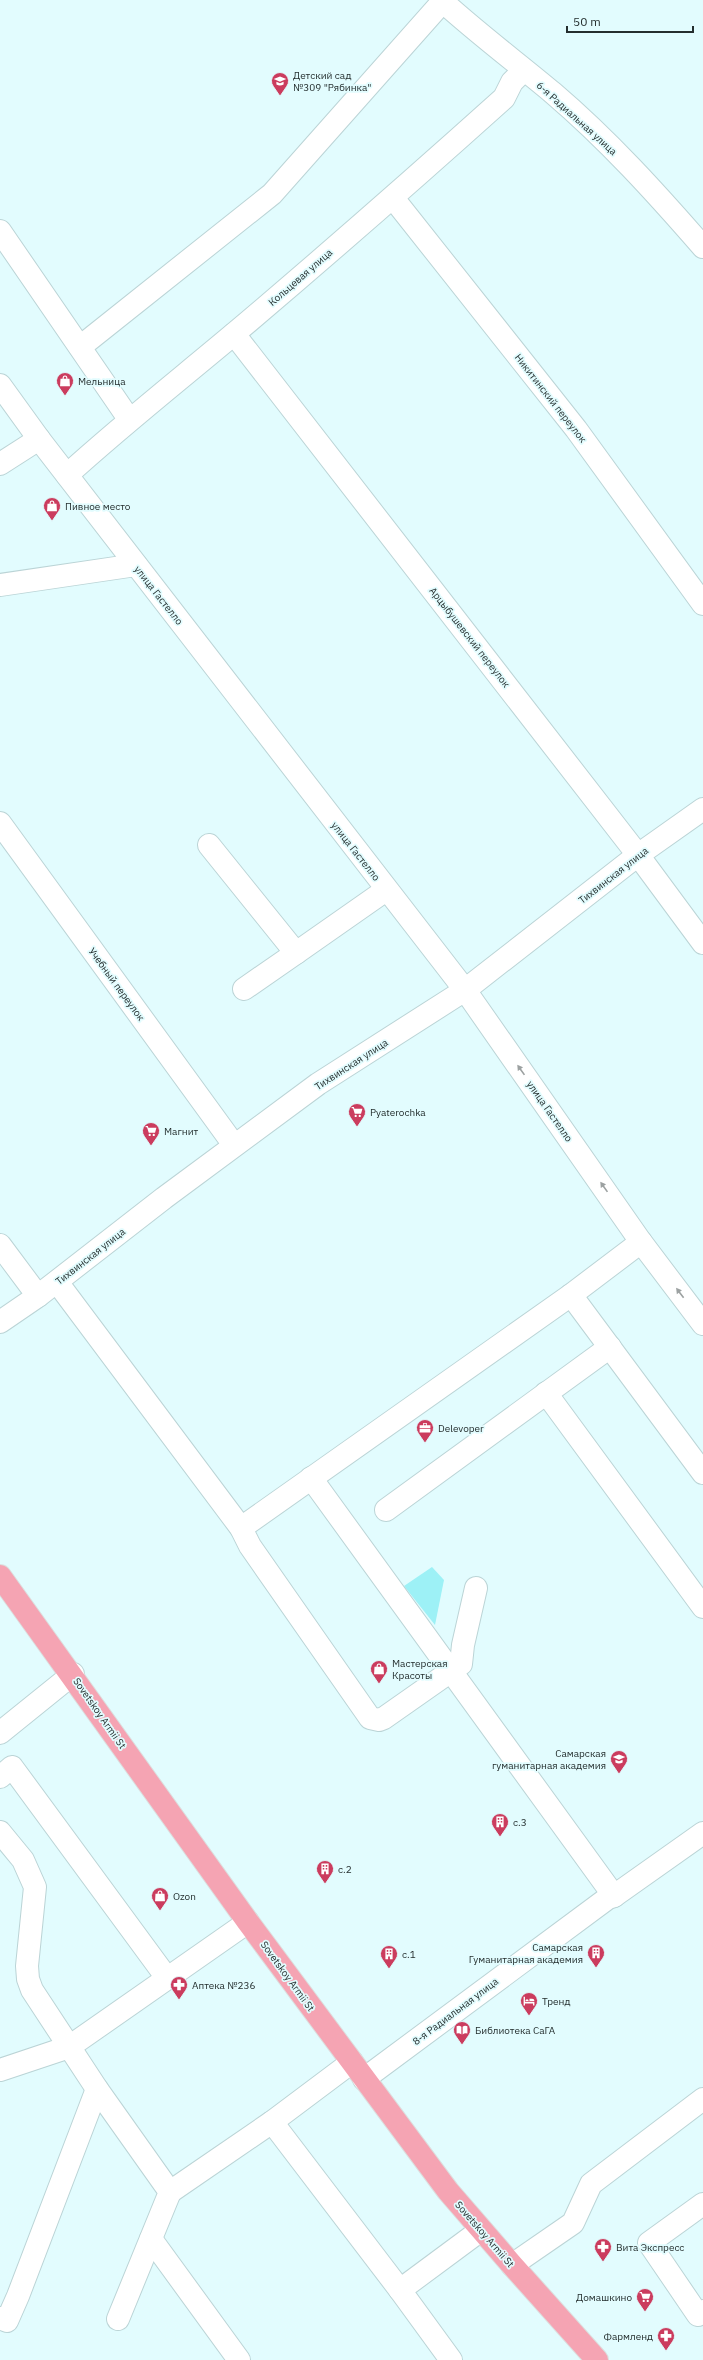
<svg xmlns="http://www.w3.org/2000/svg" width="703" height="2360" font-family="'IBM Plex Sans',sans-serif">
<style>
.green{fill:#9df1f6}
.lines{fill:none;stroke-linecap:round;stroke-linejoin:round}
.minor-casing{stroke:#bbd4d6;stroke-width:24}
.major-casing{stroke:#dcdede;stroke-width:24}
.minor{stroke:#fff;stroke-width:22}
.major{stroke:#f5a4b3;stroke-width:22}
.oneway{fill:#9ca1a1}
.labels{text-anchor:middle;stroke-width:3.5;stroke-linejoin:round;paint-order:stroke}
.poi-label{font-size:10px;fill:#242e2e;stroke:#e2fcfe;text-anchor:start}
.street-label{font-size:10px;fill:#242e2e;stroke:#e2fcfe}
</style>
<rect width="100%" height="100%" fill="#e2fcfe"/>
<!-- green -->
<path class="green" d="M432 1567 444 1580 435 1625 404 1586Z"/>
<g class="lines">
<defs>
<g id="minor">
<path d="M441 0C477 33 516 62 553 93 608 140 656 193 703 247"/>
<path d="M393 198 576 429 703 604"/>
<path d="M0 231 129 419"/>
<path d="M234 334 638 855 703 943"/>
<path d="M80 347 272 194 444 0"/>
<path d="M0 385 39 439 465 990 641 1242 703 1324"/>
<path d="M0 464 39 439"/>
<path d="M67 475C122 425 179 380 235 333 326 256 415 178 504 98L512 82 523 71"/>
<path d="M0 585 136 565"/>
<path d="M0 823 234 1145"/>
<path d="M209 845 296 953 386 890"/>
<path d="M244 989 296 953"/>
<path d="M0 1245 38 1296"/>
<path d="M57 1282 241 1528 250 1546 370 1718 379 1720 384 1718 461 1664 463 1645 476 1588"/>
<path d="M571 1295 703 1473"/>
<path d="M0 1322 38 1296 164 1198 318 1084 465 990 638 855 703 809"/>
<path d="M546 1393 703 1607"/>
<path d="M311 1478 614 1896"/>
<path d="M386 1510 610 1347"/>
<path d="M241 1528 571 1295 641 1242"/>
<path d="M0 1733 73 1674"/>
<path d="M0 1777 12 1767 167 1978"/>
<path d="M0 1832 23 1860 35 1887 27 1966 28 1979 32 1990 97 2089 170 2192 118 2319"/>
<path d="M0 2070 69 2047 248 1922"/>
<path d="M364 2079 608 1898 614 1896 703 1833"/>
<path d="M272 2122 400 2290"/>
<path d="M170 2192 272 2122 352 2062"/>
<path d="M703 2204 649 2243 698 2315 703 2311"/>
<path d="M151 2239 239 2360"/>
<path d="M512 2265 573 2223 591 2184 703 2099"/>
<path d="M0 2318 7 2321 18 2296 97 2089"/>
<path d="M451 2360 400 2290 481 2230"/>
</g>
<path id="major" d="M0 1576 248 1922 448 2191 512 2265 597 2360"/>
</defs>
<!-- minor casing -->
<use href="#minor" class="minor-casing"/>
<!-- major casing -->
<use href="#major" class="major-casing"/>
<!-- minor -->
<use href="#minor" class="minor"/>
<!-- major -->
<use href="#major" class="major"/>
</g>
<!-- one-way arrows -->
<defs><path id="oneway-solid" d="M-6-.8H1V-3.2L6.5 0L1 3.2V.8H-6Z"/></defs>
<g class="oneway">
<use href="#oneway-solid" transform="translate(521 1070) rotate(-125)"/>
<use href="#oneway-solid" transform="translate(604 1187) rotate(-125)"/>
<use href="#oneway-solid" transform="translate(680 1293) rotate(-127)"/>
</g>
<!-- icons -->
<defs>
<symbol id="school-pin" viewBox="-11 -11 22 30"><path d="M0 17L-7.5 6A9.5 9.5 0 1 1 7.5 6Z" fill="#cb3c5e" stroke="#e2fcfe"/><path d="M0-5L7-2L0 1L-7-2ZM-4 1L0 2.5L4 1V4Q0 6-4 4Z" fill="#fff"/></symbol>
<symbol id="shop-pin" viewBox="-11 -11 22 30"><path d="M0 17L-7.5 6A9.5 9.5 0 1 1 7.5 6Z" fill="#cb3c5e" stroke="#e2fcfe"/><path d="M-5-2.5h2.3a2.7 3.5 0 0 1 5.4 0H5L5.5 6h-11ZM-1.5-2.5h3a1.5 2.3 0 0 0-3 0Z" fill="#fff"/></symbol>
<symbol id="supermarket-pin" viewBox="-11 -11 22 30"><path d="M0 17L-7.5 6A9.5 9.5 0 1 1 7.5 6Z" fill="#cb3c5e" stroke="#e2fcfe"/><path d="M-6-5.5h2.5l.6 2H6L4.5 2H-2.5L-4.4-4H-6ZM-1.5 3.2a1.3 1.3 0 1 0 .1 0ZM3 3.2a1.3 1.3 0 1 0 .1 0Z" fill="#fff"/></symbol>
<symbol id="office-pin" viewBox="-11 -11 22 30"><path d="M0 17L-7.5 6A9.5 9.5 0 1 1 7.5 6Z" fill="#cb3c5e" stroke="#e2fcfe"/><path d="M-6-3h4V-5.5h4V-3h4V5H-6ZM-1-4.5V-3h2v-1.5ZM-6 0V1H6V0Z" fill="#fff"/></symbol>
<symbol id="university-pin" viewBox="-11 -11 22 30"><path d="M0 17L-7.5 6A9.5 9.5 0 1 1 7.5 6Z" fill="#cb3c5e" stroke="#e2fcfe"/><path d="M0-5L7-2L0 1L-7-2ZM-4 1L0 2.5L4 1V4Q0 6-4 4Z" fill="#fff"/></symbol>
<symbol id="building-pin" viewBox="-11 -11 22 30"><path d="M0 17L-7.5 6A9.5 9.5 0 1 1 7.5 6Z" fill="#cb3c5e" stroke="#e2fcfe"/><path d="M-4-6H4V6H1V3H-1V6H-4ZM-2.5-4.3h1.7v1.8h-1.7ZM.8-4.3h1.7v1.8H.8ZM-2.5-1h1.7V.8h-1.7ZM.8-1h1.7V.8H.8Z" fill="#fff"/></symbol>
<symbol id="pharmacy-pin" viewBox="-11 -11 22 30"><path d="M0 17L-7.5 6A9.5 9.5 0 1 1 7.5 6Z" fill="#cb3c5e" stroke="#e2fcfe"/><path d="M-2-6h4v4h4v4h-4v4h-4v-4h-4v-4h4Z" fill="#fff"/></symbol>
<symbol id="hotel-pin" viewBox="-11 -11 22 30"><path d="M0 17L-7.5 6A9.5 9.5 0 1 1 7.5 6Z" fill="#cb3c5e" stroke="#e2fcfe"/><path d="M-6-4.5h1.5V1H6V5H4.5V3h-9V5H-6ZM-4 0a1.8 1.8 0 1 1 3.6 0ZM.5 0V-2.5h3Q6-2.5 6 0Z" fill="#fff"/></symbol>
<symbol id="library-pin" viewBox="-11 -11 22 30"><path d="M0 17L-7.5 6A9.5 9.5 0 1 1 7.5 6Z" fill="#cb3c5e" stroke="#e2fcfe"/><path d="M-6-4Q-3-5.5-.7-3.5V5Q-3 3-6 4ZM6-4Q3-5.5 .7-3.5V5Q3 3 6 4Z" fill="#fff"/></symbol>
</defs>
<g fill-rule="evenodd">
<use href="#school-pin" x="270" y="71" width="20" height="27"/>
<use href="#shop-pin" x="55" y="371" width="20" height="27"/>
<use href="#shop-pin" x="42" y="496" width="20" height="27"/>
<use href="#supermarket-pin" x="347" y="1102" width="20" height="27"/>
<use href="#supermarket-pin" x="141" y="1121" width="20" height="27"/>
<use href="#office-pin" x="415" y="1418" width="20" height="27"/>
<use href="#shop-pin" x="369" y="1659" width="20" height="27"/>
<use href="#university-pin" x="609" y="1749" width="20" height="27"/>
<use href="#building-pin" x="490" y="1812" width="20" height="27"/>
<use href="#building-pin" x="315" y="1859" width="20" height="27"/>
<use href="#shop-pin" x="150" y="1886" width="20" height="27"/>
<use href="#building-pin" x="586" y="1943" width="20" height="27"/>
<use href="#building-pin" x="379" y="1944" width="20" height="27"/>
<use href="#pharmacy-pin" x="169" y="1975" width="20" height="27"/>
<use href="#hotel-pin" x="519" y="1991" width="20" height="27"/>
<use href="#library-pin" x="452" y="2020" width="20" height="27"/>
<use href="#pharmacy-pin" x="593" y="2237" width="20" height="27"/>
<use href="#supermarket-pin" x="635" y="2287" width="20" height="27"/>
<use href="#pharmacy-pin" x="656" y="2326" width="20" height="27"/>
</g>
<g class="labels">
<!-- poi labels -->
<g class="poi-label">
<text x="293" y="79">Детский сад<tspan x="293" dy="12">№309 "Рябинка"</tspan></text>
<text x="78" y="385">Мельница</text>
<text x="65" y="510">Пивное место</text>
<text x="370" y="1116">Pyaterochka</text>
<text x="164" y="1135">Магнит</text>
<text x="438" y="1432">Delevoper</text>
<text x="392" y="1667">Мастерская<tspan x="392" dy="12">Красоты</tspan></text>
<text x="606" y="1757" text-anchor="end">Самарская<tspan x="606" dy="12">гуманитарная академия</tspan></text>
<text x="513" y="1826">с.3</text>
<text x="338" y="1873">с.2</text>
<text x="173" y="1900">Ozon</text>
<text x="583" y="1951" text-anchor="end">Самарская<tspan x="583" dy="12">Гуманитарная академия</tspan></text>
<text x="402" y="1958">с.1</text>
<text x="192" y="1989">Аптека №236</text>
<text x="542" y="2005">Тренд</text>
<text x="475" y="2034">Библиотека СаГА</text>
<text x="616" y="2251">Вита Экспресс</text>
<text x="632" y="2301" text-anchor="end">Домашкино</text>
<text x="653" y="2340" text-anchor="end">Фармленд</text>
</g>
<!-- street labels -->
<g class="street-label">
<text transform="translate(577 118) rotate(42)" y="4">6-я Радиальная улица</text>
<text transform="translate(300 277) rotate(-41)" y="4">Кольцевая улица</text>
<text transform="translate(551 398) rotate(52)" y="4">Никитинский переулок</text>
<text transform="translate(159 595) rotate(52)" y="4">улица Гастелло</text>
<text transform="translate(470 637) rotate(52)" y="4">Арцыбушевский переулок</text>
<text transform="translate(356 851) rotate(52)" y="4">улица Гастелло</text>
<text transform="translate(613 875) rotate(-38)" y="4">Тихвинская улица</text>
<text transform="translate(117 984) rotate(54)" y="4">Учебный переулок</text>
<text transform="translate(351 1064) rotate(-33)" y="4">Тихвинская улица</text>
<text transform="translate(550 1111) rotate(55)" y="4">улица Гастелло</text>
<text transform="translate(90 1256) rotate(-38)" y="4">Тихвинская улица</text>
<text transform="translate(100 1713) rotate(55)" y="4">Sovetskoy Armii St</text>
<text transform="translate(288 1976) rotate(54)" y="4">Sovetskoy Armii St</text>
<text transform="translate(455 2011) rotate(-37)" y="4">8-я Радиальная улица</text>
<text transform="translate(485 2234) rotate(49)" y="4">Sovetskoy Armii St</text>
</g>
</g>
<!-- scale -->
<path d="M567 26v6h126v-6" fill="none" stroke="#242e2e" stroke-width="2"/>
<text x="573" y="26" font-size="12" fill="#242e2e" stroke="#e2fcfe" stroke-width="3" paint-order="stroke">50 m</text>
</svg>
